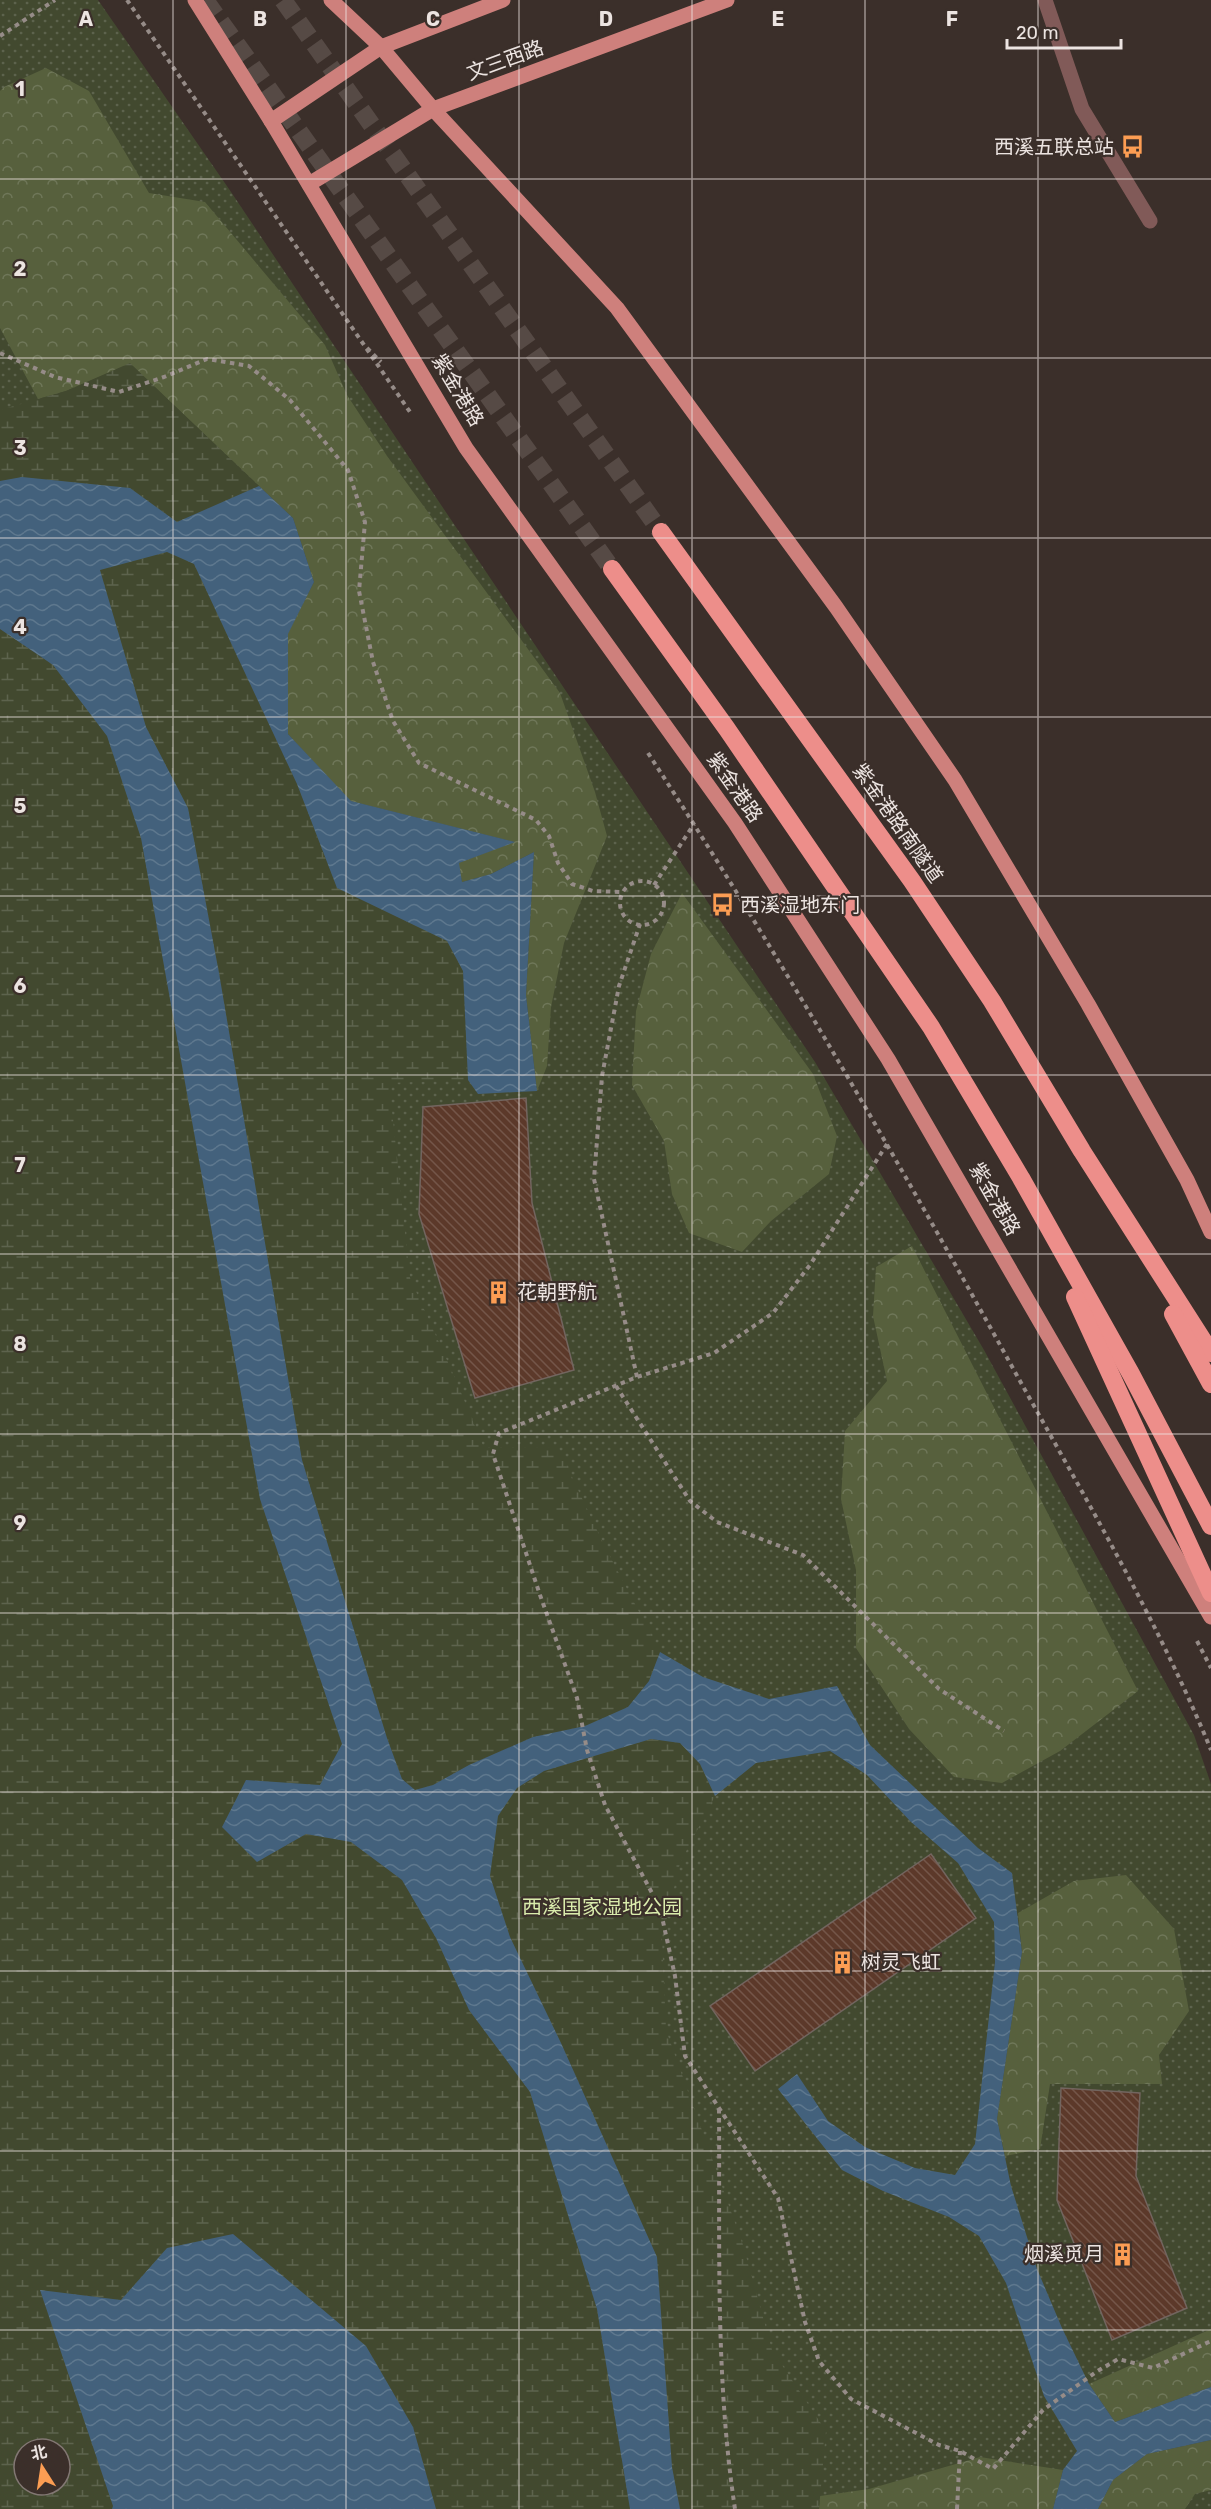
<svg xmlns="http://www.w3.org/2000/svg" width="1211" height="2509" font-family="Rubik,'Noto Sans SC',sans-serif">
<style>
.grass{fill:url(#grass-dots);fill-rule:evenodd}
.forest{fill:url(#forest-crowns)}
.wetland{fill:url(#wetland-marsh);fill-rule:evenodd}
.water{fill:url(#water-waves)}
.building{fill:url(#building-back-hatch);stroke:#72655f;stroke-width:1.5}
.lines{fill:none;stroke-linecap:round;stroke-linejoin:round}
.highway-tunnel{stroke:#564a45;stroke-width:18;stroke-dasharray:18 9;stroke-linecap:butt}
.path{stroke:#968c88;stroke-width:4;stroke-dasharray:4.5 4.5;stroke-linecap:butt}
.minor{stroke:#815a58;stroke-width:15}
.major{stroke:#ce807c;stroke-width:15}
.highway{stroke:#ed8e8a;stroke-width:18}
.grid{fill:none;stroke:#ece4e1;stroke-width:1.5;stroke-opacity:0.55}
.labels{text-anchor:middle;stroke-width:4.5;stroke-linejoin:round;paint-order:stroke}
.street-label{font-size:20px;fill:#ece4e1;stroke:#3b2f2a}
.poi-label{font-size:20px;fill:#ece4e1;stroke:#3b2f2a;text-anchor:start}
.park-label{font-size:20px;fill:#daecac;stroke:#3b2f2a}
.grid-label{font-size:20px;text-anchor:middle;font-weight:bold;fill:#ece4e1;stroke:#3b2f2a;stroke-width:4.5;stroke-linejoin:round;paint-order:stroke}
</style>
<defs>
<pattern id="grass-dots" width="8" height="8" patternUnits="userSpaceOnUse" patternTransform="scale(1.5)"><rect width="8" height="8" fill="#42492f"/><path d="M2 2h.1M6 6h.1" fill="none" stroke="#5d634d" stroke-width="1.8" stroke-linecap="round"/></pattern>
<pattern id="forest-crowns" width="20" height="18" patternUnits="userSpaceOnUse" patternTransform="scale(1.5)"><rect width="20" height="18" fill="#57603d"/><path d="M2 6a3 3 0 1 1 6 0M12 15a3 3 0 1 1 6 0" fill="none" stroke="#6f7759"/></pattern>
<pattern id="wetland-marsh" width="20" height="14" patternUnits="userSpaceOnUse" patternTransform="scale(1.5)"><rect width="20" height="14" fill="#42492f"/><path d="M1 5h8M5 5V1M11 12h8M15 12V8" fill="none" stroke="#5d634d"/></pattern>
<pattern id="water-waves" width="16" height="10" patternUnits="userSpaceOnUse" patternTransform="scale(1.5)"><rect width="16" height="10" fill="#43617c"/><path d="M0 5q4-4 8 0t8 0" fill="none" stroke="#5e788e"/></pattern>
<pattern id="building-back-hatch" width="6" height="6" patternUnits="userSpaceOnUse" patternTransform="scale(1.5)"><rect width="6" height="6" fill="#5c392a"/><path d="M-1 5l2 2M0 0l6 6M5-1l2 2" fill="none" stroke="#745649"/></pattern>
</defs>
<rect width="100%" height="100%" fill="#3b2f2a"/>
<!-- grass -->
<path class="grass" d="M0 0H98L229 189 815 1062 984 1350 1194 1735 1211 1784V2509H0ZM24 2449H60V2485H24Z"/>
<!-- forest -->
<g class="forest">
<path d="M46 68 89 91 149 193 205 202 325 345 347 395 387 456 560 693 595 792 607 836 564 943 551 1007 547 1066 537 1091 526 995 534 852 491 874 462 882 458 863 514 842 350 801 288 734V633L314 582 293 518 130 364 66 391 38 399 0 328V91L4 87Z"/>
<path d="M682 893 813 1074 837 1136 829 1174 771 1221 742 1252 689 1233 672 1194 664 1141 632 1085 636 1011 651 954Z"/>
<path d="M912 1246 1138 1691 1060 1751 1002 1783 954 1777 909 1729 856 1648V1570L841 1499 845 1431 887 1381 873 1316 876 1267Z"/>
<path d="M1126 1875 1174 1929 1189 2011 1159 2055 1162 2084H1050L1040 2149 1005 2156 997 2119 1022 1952 1018 1913 1074 1881Z"/>
<path d="M1211 2329V2387L1115 2422 1089 2384Z"/>
<path d="M1211 2440V2490L1195 2494 1185 2509H1098L1113 2480 1147 2454Z"/>
<path d="M980 2457 1063 2470 1053 2509H819L820 2496 869 2489Z"/>
</g>
<!-- wetland -->
<g class="wetland">
<path d="M130 363 259 486 177 522 130 488 22 477 0 481V410L66 391Z"/>
<path d="M167 552 194 564 297 784 337 888 447 940 463 971 468 1080 389 1083 410 1278 455 1378 484 1448 558 1447 603 1543 660 1652 649 1681 628 1707 585 1726 533 1737 469 1765 433 1785 415 1790 402 1779 387 1738 302 1460 219 973 188 808 146 727 100 570Z"/>
<path d="M0 629 53 665 107 736 141 838 260 1499 342 1744 320 1785 246 1780 257 1862 306 1834 351 1842 402 1880 436 1938 469 2010 530 2092 597 2309 630 2509H436L413 2427 167 2248 121 2300 40 2290 113 2506 112 2509H0ZM24 2449H60V2485H24Z"/>
<path d="M651 1739 681 1743 700 1764 715 1796 680 1863 662 1938 666 2030 743 2245 772 2350 826 2431 819 2509H680L672 2467 490 1876C492 1861 493 1829 498 1816 519 1766 604 1753 651 1739Z"/>
</g>
<!-- water -->
<g class="water">
<path d="M22 477 130 488 177 522 259 486 293 518 314 582 288 634V734L351 801 515 842 459 863 462 882 491 874 534 852 526 995 537 1091 478 1094 468 1080 463 971 447 941 337 888 297 784 194 564 167 552 100 570 146 727 188 808 219 973 302 1460 387 1738 402 1779 415 1790 433 1785 469 1765 533 1737 585 1726 628 1707 649 1681 660 1652 703 1677 769 1699 837 1686 870 1745 978 1848 1012 1873 1022 1952 997 2119 1011 2186 1037 2269 1062 2328 1089 2384 1115 2422 1211 2387V2440L1147 2454 1113 2480 1098 2509H1053L1063 2470 1077 2451 1044 2396 1006 2283 979 2236 949 2217 883 2191 842 2170 778 2089 797 2074 828 2121 865 2147 915 2168 955 2175 975 2144 995 1962 994 1922 958 1863 911 1822 867 1775 830 1751 756 1763 715 1796 700 1764 680 1743 651 1739 544 1771 517 1788 498 1816 490 1876 510 1937 561 2043 657 2257 672 2467 680 2509H630L597 2309 530 2092 469 2010 436 1938 402 1880 351 1842 306 1834 257 1862 222 1827 246 1780 320 1785 342 1744 260 1499 141 838 107 736 53 665 0 629V481Z"/>
<path d="M233 2234 366 2346 413 2427 436 2509H112L113 2506 40 2290 121 2300 167 2248Z"/>
</g>
<!-- building -->
<g class="building">
<path d="M526 1098 532 1203 574 1370 475 1398 419 1214 423 1107Z"/>
<path d="M931 1854 976 1918 755 2071 710 2006Z"/>
<path d="M1061 2088 1140 2093 1136 2176 1187 2308 1112 2340 1057 2200Z"/>
</g>
<g class="lines">
<!-- highway-tunnel -->
<g class="highway-tunnel">
<path d="M205 0 612 569"/>
<path d="M283 0 661 532"/>
</g>
<!-- path -->
<g class="path">
<path d="M127 0 410 412"/>
<path d="M0 36 55 0"/>
<path d="M367 348 381 362"/>
<path d="M0 353 55 377 119 392 164 377 207 359 249 366 290 400 348 470 365 522 359 591 373 662 393 721 419 763 536 820 549 836 558 863 572 884 593 891 623 892"/>
<path d="M648 753C779 954 899 1162 1015 1372 1084 1496 1157 1619 1211 1750"/>
<circle cx="642" cy="903" r="22"/>
<path d="M654 885 694 824"/>
<path d="M887 1144 810 1265 773 1313 714 1353 637 1377 499 1433 493 1454 540 1595 577 1698 587 1750 605 1805 660 1908 675 1976 685 2056 778 2198 805 2322 819 2361 851 2399 939 2445 960 2451 993 2469 1043 2410 1096 2372 1118 2359 1153 2368 1211 2341"/>
<path d="M637 1377 594 1179 602 1076 619 986 640 924"/>
<path d="M616 1386 690 1501 717 1522 803 1555 939 1689 1004 1731"/>
<path d="M1197 1641 1211 1668"/>
<path d="M719 2109C720 2242 715 2377 735 2509"/>
<path d="M957 2509 960 2451"/>
</g>
<!-- minor -->
<path class="minor" d="M1045 0 1082 109 1150 221"/>
<!-- major -->
<g class="major">
<path d="M195 0 271 121 466 448 735 823 888 1059 1211 1617"/>
<path d="M331 0 381 47 433 109 617 308 836 607 955 780 1088 1004 1187 1180 1211 1232"/>
<path d="M271 121 381 47 503 0"/>
<path d="M309 184 433 109 727 0"/>
</g>
<!-- highway -->
<g class="highway">
<path d="M661 532 912 881 992 1001 1082 1151 1211 1353"/>
<path d="M612 569 727 729 931 1027 1021 1178 1131 1374 1211 1526"/>
<path d="M1075 1297 1211 1593"/>
<path d="M1173 1314 1211 1384"/>
</g>
</g>
<!-- grid -->
<path class="grid" d="M173 0V2509M346 0V2509M519 0V2509M692 0V2509M865 0V2509M1038 0V2509M0 179H1211M0 358H1211M0 538H1211M0 717H1211M0 896H1211M0 1075H1211M0 1254H1211M0 1434H1211M0 1613H1211M0 1792H1211M0 1971H1211M0 2151H1211M0 2330H1211"/>
<!-- icons -->
<defs>
<symbol id="bus-bare" viewBox="-9 -9 18 18"><path d="M-5-6H5V4H4V6H2V4H-2V6H-4V4H-5ZM-3.5-4V0h7V-4ZM-3.5 1.2v1.5H-2V1.2ZM2 1.2v1.5H3.5V1.2Z" fill="#fc9d53" stroke="#3b2f2a" stroke-width="2.5" paint-order="stroke"/></symbol>
<symbol id="building-bare" viewBox="-9 -9 18 18"><path d="M-4-6H4V6H1V3H-1V6H-4ZM-2.5-4.3h1.7v1.8h-1.7ZM.8-4.3h1.7v1.8H.8ZM-2.5-1h1.7V.8h-1.7ZM.8-1h1.7V.8H.8Z" fill="#fc9d53" stroke="#3b2f2a" stroke-width="2.5" paint-order="stroke"/></symbol>
</defs>
<g fill-rule="evenodd">
<use href="#bus-bare" x="1116" y="130" width="33" height="33"/>
<use href="#bus-bare" x="706" y="888" width="33" height="33"/>
<use href="#building-bare" x="482" y="1276" width="33" height="33"/>
<use href="#building-bare" x="826" y="1946" width="33" height="33"/>
<use href="#building-bare" x="1106" y="2238" width="33" height="33"/>
</g>
<g class="labels">
<!-- street labels -->
<g class="street-label">
<text transform="translate(505 60) rotate(-20)" y="7">文三西路</text>
<text transform="translate(458 390) rotate(59)" y="7">紫金港路</text>
<text transform="translate(735 787) rotate(55)" y="7">紫金港路</text>
<text transform="translate(898 823) rotate(55)" y="7">紫金港路南隧道</text>
<text transform="translate(995 1199) rotate(60)" y="7">紫金港路</text>
</g>
<!-- poi labels -->
<g class="poi-label">
<text x="1114" y="154" text-anchor="end">西溪五联总站</text>
<text x="740" y="912">西溪湿地东门</text>
<text x="517" y="1299">花朝野航</text>
<text x="861" y="1969">树灵飞虹</text>
<text x="1104" y="2261" text-anchor="end">烟溪觅月</text>
</g>
<!-- park labels -->
<g class="park-label">
<text x="602" y="1914">西溪国家湿地公园</text>
</g>
</g>
<g class="grid-label">
<text x="86" y="26">A</text>
<text x="260" y="26">B</text>
<text x="433" y="26">C</text>
<text x="606" y="26">D</text>
<text x="778" y="26">E</text>
<text x="952" y="26">F</text>
<text x="20" y="96">1</text>
<text x="20" y="276">2</text>
<text x="20" y="455">3</text>
<text x="20" y="634">4</text>
<text x="20" y="813">5</text>
<text x="20" y="993">6</text>
<text x="20" y="1172">7</text>
<text x="20" y="1351">8</text>
<text x="20" y="1530">9</text>
</g>
<!-- north arrow -->
<g transform="translate(42 2467) rotate(348)"><circle r="28" fill="#3b2f2a" stroke="#827773" stroke-width="1.5"/>
<path d="M0-4.5L10 22L0 15L-10 22Z" fill="#fc9d53"/>
<text y="-9" font-size="16" font-weight="bold" text-anchor="middle" fill="#ece4e1">北</text>
</g>
<!-- scale -->
<path d="M1007 39v9h114v-9" fill="none" stroke="#ece4e1" stroke-width="3"/>
<text x="1016" y="39" font-size="18" fill="#ece4e1" stroke="#3b2f2a" stroke-width="4.5" paint-order="stroke">20 m</text>
</svg>
